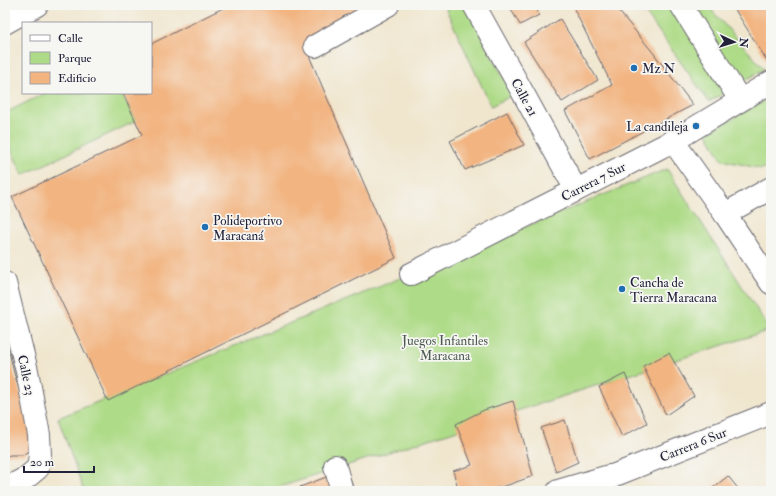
<svg xmlns="http://www.w3.org/2000/svg" width="776" height="496" font-family="'IM FELL Double Pica',serif">
<style>
.green{fill:#aedb87;stroke:#687e61}
.building{fill:#f2b480}
.lines{fill:none;stroke-linecap:round;stroke-linejoin:round}
.street-casing{stroke:#6a676e;stroke-width:24}
.street{stroke:#fff;stroke-width:22}
.poi-dot{fill:#1f6fb2;stroke:#f6f6f2;stroke-width:1.5}
.labels{text-anchor:middle;stroke-width:3.5;stroke-linejoin:round;paint-order:stroke}
.poi-label{font-size:13px;fill:#22223b;stroke:#f6f6f2;text-anchor:start}
.street-label{font-size:13px;fill:#22223b;stroke:#f6f6f2}
.park-label{font-size:13px;fill:#4c5a52;stroke:#f6f6f2}
</style>
<rect width="100%" height="100%" fill="#f6f6f2"/>
<filter id="ink" filterUnits="userSpaceOnUse"><feTurbulence type="fractalNoise" baseFrequency=".025" numOctaves="2"/><feDisplacementMap in="SourceGraphic" scale="8" xChannelSelector="R" yChannelSelector="G"/><feConvolveMatrix kernelMatrix="1 2 1 2 8 2 1 2 1" color-interpolation-filters="sRGB"/></filter>
<filter id="wash" filterUnits="userSpaceOnUse"><feTurbulence type="fractalNoise" baseFrequency=".012" numOctaves="4" result="noise"/><feDisplacementMap in="SourceGraphic" scale="16" xChannelSelector="R" yChannelSelector="G"/><feGaussianBlur stdDeviation="0.9" result="paint"/><feColorMatrix in="noise" values="0 0 0 0 0 0 0 0 0 0 0 0 0 0 0 0 0 1.4 0 .05"/><feComposite in="paint" operator="in"/></filter>
<g filter="url(#wash)">
<rect width="100%" height="100%" fill="#f0e6ce"/>
<!-- green -->
<g class="green">
<path d="M444 5H465L513 95 491 106Z"/>
<path d="M640 5H707L764 69 709 102Z"/>
<path d="M45 93H121L136 121 23 175 5 137V113Z"/>
<path d="M771 97V165L762 169 722 160 707 133Z"/>
<path d="M667 169 770 330 267 491H84L58 418Z"/>
</g>
<g id="blocks">
<!-- building -->
<g class="building">
<path d="M229 5H376L304 44 396 258 108 401 12 197 142 135 123 93H151V44Z"/>
<path d="M518 5H535L539 15 520 25 511 9Z"/>
<path d="M572 5H615L617 9 651 50 693 105 590 159 565 111 612 85Z"/>
<path d="M732 5H771V61L768 62Z"/>
<path d="M560 19 598 80 562 102 524 42Z"/>
<path d="M507 112 524 145 465 170 450 141Z"/>
<path d="M5 341 9 352 14 373 21 395 36 445 23 455H10L5 457Z"/>
<path d="M669 353 694 396 666 415 643 366Z"/>
<path d="M625 374 647 423 622 437 599 387Z"/>
<path d="M513 401 533 476 508 485 485 491H459L453 471 472 465 456 424 484 410Z"/>
<path d="M565 420 578 462 556 472 541 428Z"/>
<path d="M329 476 334 491H302L300 487Z"/>
<path d="M728 476 740 491H709Z"/>
</g>
</g>
</g>
<g filter="url(#ink)">
<use href="#blocks" fill-opacity="0" stroke="#6a676e" stroke-width="1"/>
<g class="lines">
<defs>
<g id="street">
<path d="M474 5 523 93 576 190"/>
<path d="M681 5 740 100"/>
<path d="M5 23 37 5"/>
<path d="M315 46 388 5"/>
<path d="M673 141 725 214 771 283"/>
<path d="M725 214 771 188"/>
<path d="M411 274 673 141 771 82"/>
<path d="M5 283 27 371 39 435 40 455 38 468 26 478 5 489"/>
<path d="M335 466 342 491"/>
<path d="M558 491 609 476"/>
<path d="M593 491 615 475 771 413"/>
</g>
</defs>
<!-- street casing -->
<use href="#street" class="street-casing"/>
<!-- street -->
<use href="#street" class="street"/>
</g>
</g>
<!-- markers -->
<g class="poi-dot">
<circle cx="634" cy="68" r="4"/>
<circle cx="696" cy="126" r="4"/>
<circle cx="205" cy="227" r="4"/>
<circle cx="622" cy="289" r="4"/>
</g>
<g class="labels">
<!-- poi labels -->
<g class="poi-label">
<text x="642" y="73">Mz N</text>
<text x="688" y="131" text-anchor="end">La candileja</text>
<text x="213" y="225">Polideportivo<tspan x="213" dy="15">Maracaná</tspan></text>
<text x="630" y="287">Cancha de<tspan x="630" dy="15">Tierra Maracana</tspan></text>
</g>
<!-- street labels -->
<g class="street-label">
<text transform="translate(525 97) rotate(61)" y="5">Calle 21</text>
<text transform="translate(593 181) rotate(-27)" y="5">Carrera 7 Sur</text>
<text transform="translate(27 375) rotate(78)" y="5">Calle 23</text>
<text transform="translate(693 444) rotate(-22)" y="5">Carrera 6 Sur</text>
</g>
<!-- park labels -->
<g class="park-label">
<text x="445" y="345">Juegos Infantiles<tspan x="445" dy="15">Maracana</tspan></text>
</g>
</g>
<!-- margin -->
<rect width="776" height="496" fill="none" stroke="#f6f6f2" stroke-width="20"/>
<!-- legend -->
<rect x="22" y="22" width="130" height="72" fill="#f6f6f2" stroke="#a1a1a9"/>
<rect x="30" y="35" width="20" height="6" fill="#ffffff" stroke="#a1a1a9"/>
<text x="58" y="42" font-size="12" fill="#22223b">Calle</text>
<rect x="30" y="52" width="20" height="12" fill="#aedb87" stroke="#a1a1a9"/>
<text x="58" y="62" font-size="12" fill="#22223b">Parque</text>
<rect x="30" y="72" width="20" height="12" fill="#f2b480" stroke="#a1a1a9"/>
<text x="58" y="82" font-size="12" fill="#22223b">Edificio</text>
<!-- north arrow -->
<g transform="translate(734 42) rotate(94)" stroke="#f6f6f2" stroke-width="3" paint-order="stroke">
<path d="M0-3L7 15L0 10L-7 15Z" fill="#22223b"/>
<text y="-6" font-size="11" font-weight="bold" text-anchor="middle" fill="#22223b">N</text>
</g>
<!-- scale -->
<path d="M24 466v6h70v-6" fill="none" stroke="#22223b" stroke-width="2"/>
<text x="30" y="466" font-size="12" fill="#22223b" stroke="#f6f6f2" stroke-width="3" paint-order="stroke">20 m</text>
</svg>
